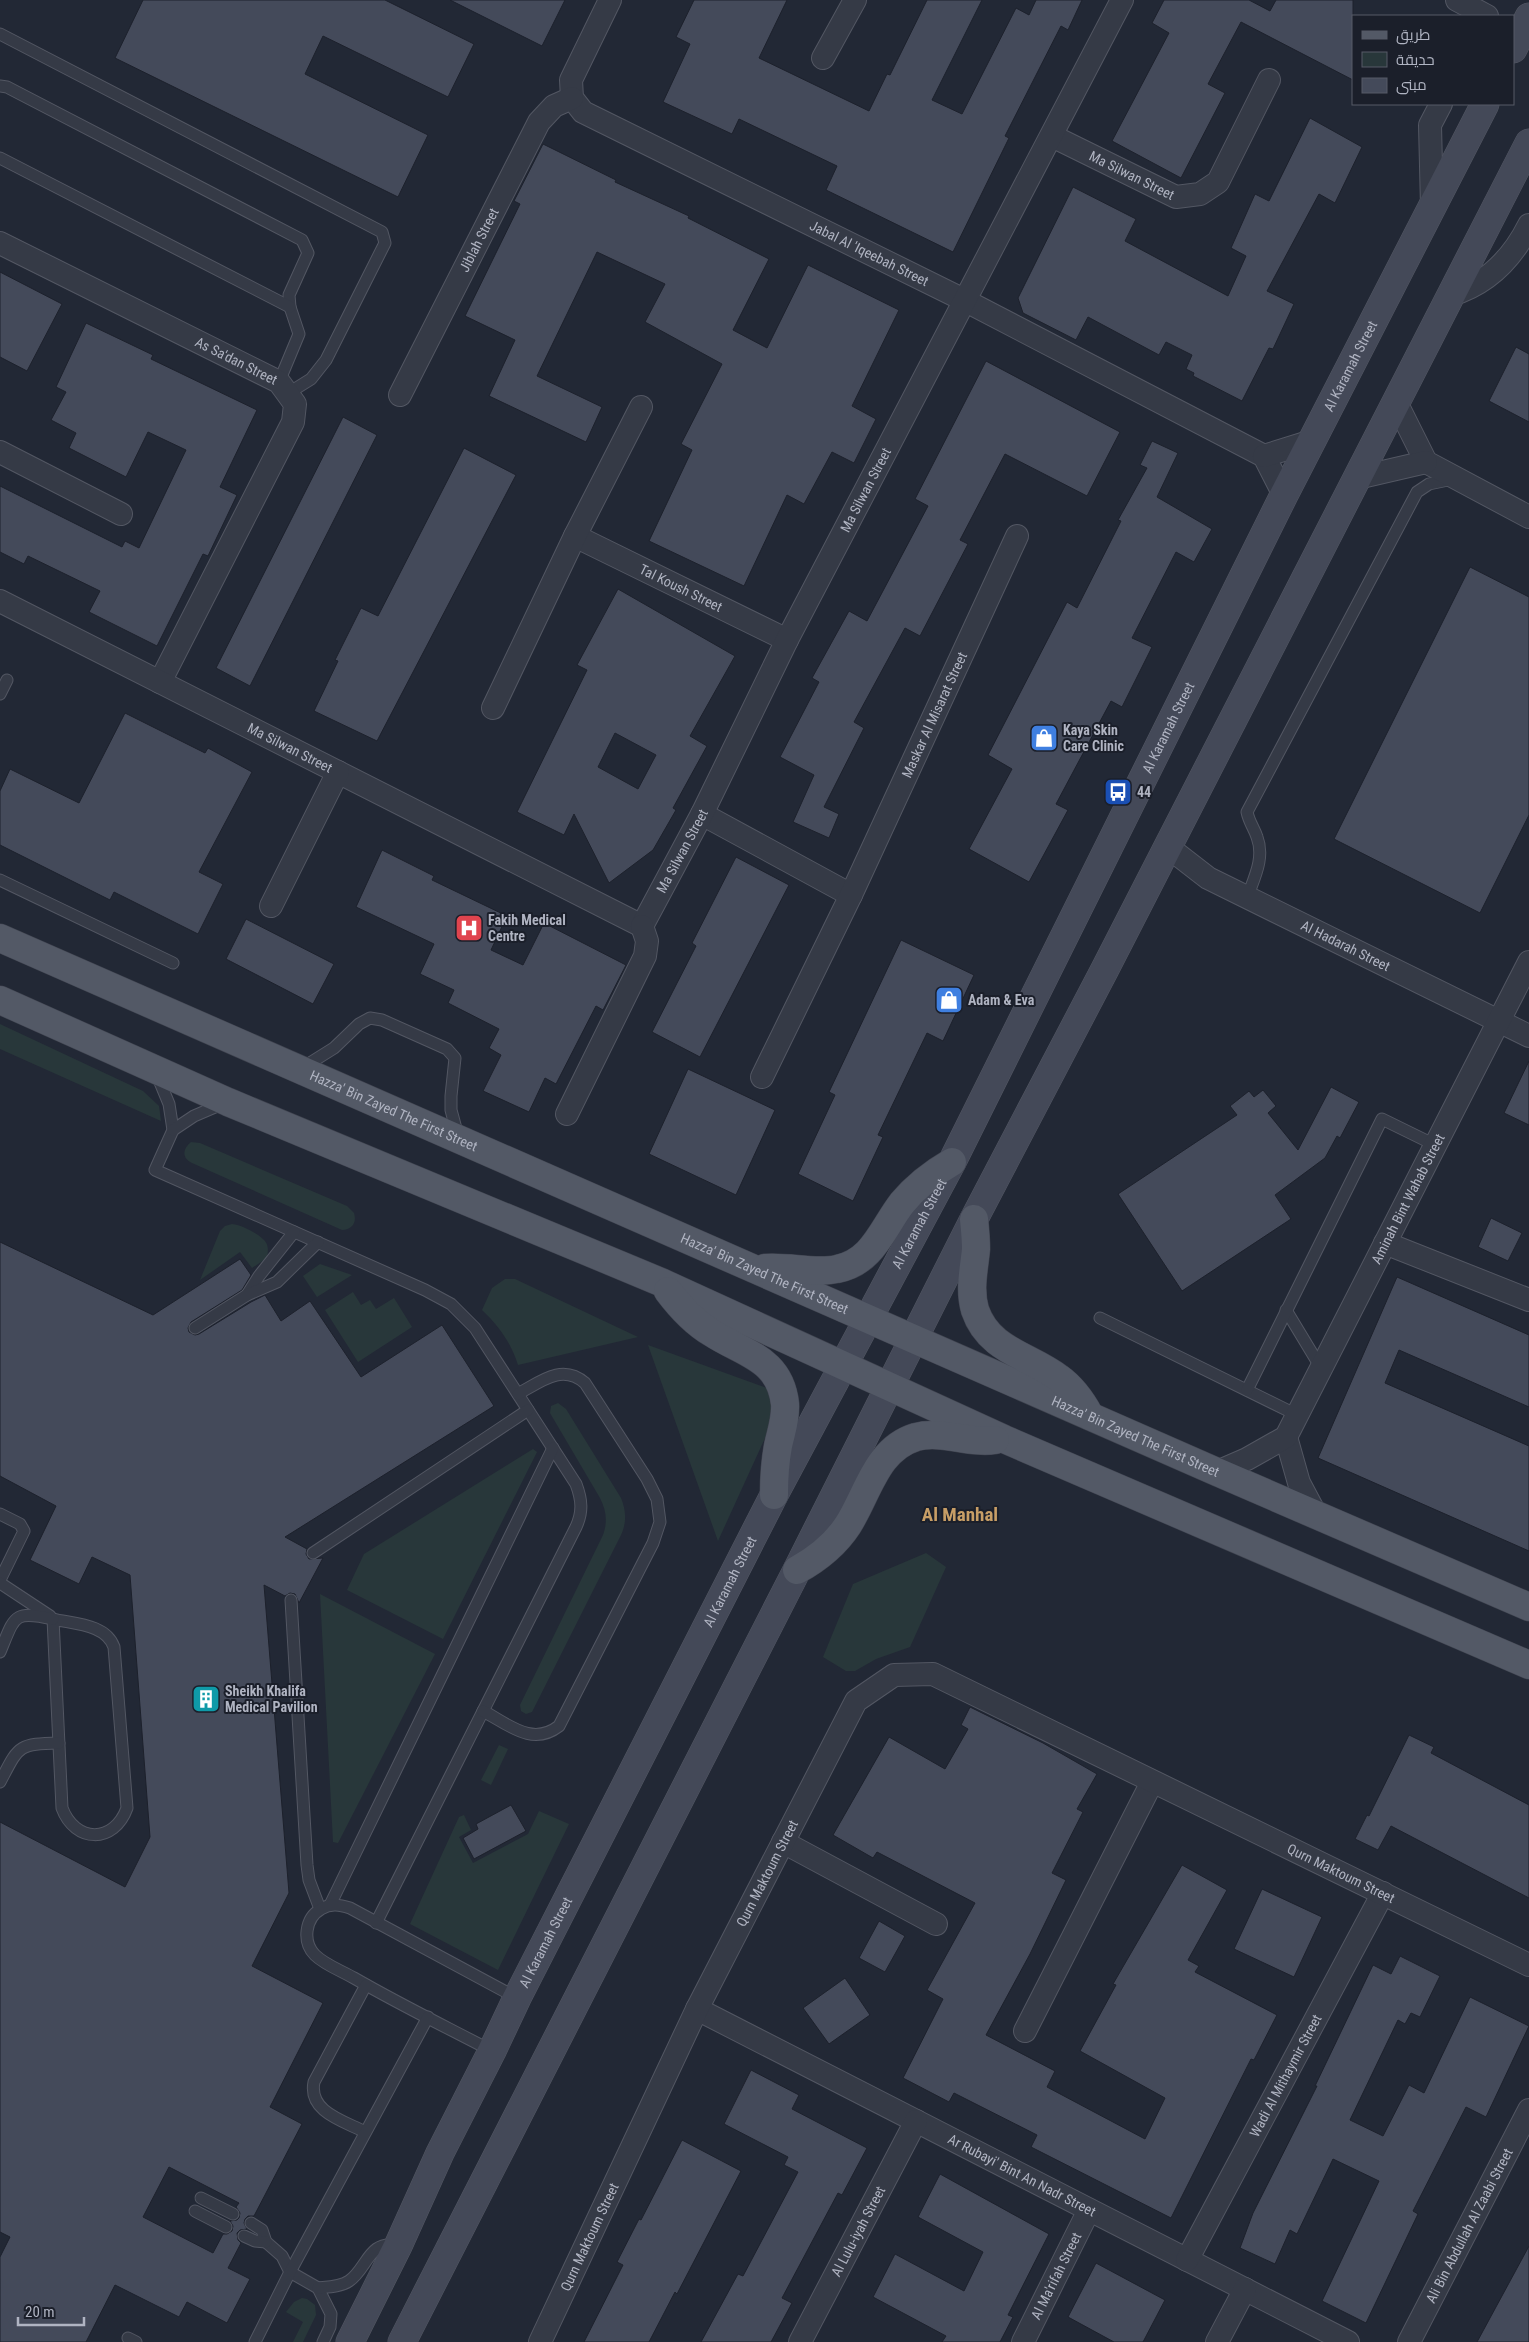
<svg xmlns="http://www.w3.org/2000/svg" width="1529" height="2342" font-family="'Roboto Condensed',Cairo,sans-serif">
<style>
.green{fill:#28373a}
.building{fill:#444a5a;stroke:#1d212c;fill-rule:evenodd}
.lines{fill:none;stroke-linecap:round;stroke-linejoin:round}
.service-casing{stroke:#535763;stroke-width:13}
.minor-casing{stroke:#535763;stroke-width:24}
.secondary-casing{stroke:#535763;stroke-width:29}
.primary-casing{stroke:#3f434f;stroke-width:29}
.service{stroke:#353a46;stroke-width:11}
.minor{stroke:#353a46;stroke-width:22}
.secondary{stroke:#444958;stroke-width:28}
.primary{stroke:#535966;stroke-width:28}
.labels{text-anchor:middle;stroke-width:4;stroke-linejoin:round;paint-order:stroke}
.street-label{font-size:14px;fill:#b0b4c2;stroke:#1b1f2a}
.poi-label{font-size:14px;font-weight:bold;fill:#b0b4c2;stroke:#1b1f2a;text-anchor:start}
.district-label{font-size:19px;font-weight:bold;fill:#c79e66;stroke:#1b1f2a}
</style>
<rect width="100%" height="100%" fill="#222835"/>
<!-- green -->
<g class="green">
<path d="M0 1024 143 1091 159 1106 161 1121 0 1049Z"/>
<path d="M191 1142 200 1143 347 1206 354 1213C357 1223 352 1229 342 1230L192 1163C182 1158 182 1149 191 1142Z"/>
<path d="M232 1224C242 1225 259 1234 265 1241 269 1246 268 1252 267 1258L252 1268 240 1252 200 1280 220 1231 225 1226Z"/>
<path d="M320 1264 352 1275 317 1297 303 1276Z"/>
<path d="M505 1279H515L638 1337 518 1365C511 1343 499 1326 482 1310L492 1288Z"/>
<path d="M353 1292 361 1305 370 1300 376 1309 394 1298 412 1327 358 1362 325 1310Z"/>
<path d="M648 1345 767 1388 776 1414 718 1541Z"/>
<path d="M558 1403 566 1409 621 1498C626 1510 627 1522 621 1535L532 1712 526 1714 521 1711 520 1705 603 1535C608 1521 606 1510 600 1498L550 1413 551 1406Z"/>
<path d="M533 1449 537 1452 443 1639 347 1590 364 1554Z"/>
<path d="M926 1553 946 1567 910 1647 876 1659 855 1671H846L823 1657 853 1584Z"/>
<path d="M320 1594 435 1654 338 1843 333 1842Z"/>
<path d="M499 1745 508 1749 491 1785 481 1780Z"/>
<path d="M539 1811 569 1824 498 1970 410 1924 459 1817 464 1815 471 1830 459 1837 473 1863 528 1834Z"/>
<path d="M302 2298 307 2299 315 2305 316 2315 303 2342H293L303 2322 286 2312 294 2302Z"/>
</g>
<!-- building -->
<g class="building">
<path d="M143 0H385L474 44 448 97 323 36 305 74 428 135 398 197 115 58Z"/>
<path d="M450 0H565L542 46Z"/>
<path d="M694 0H787L759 58 869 111 887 74 890 75 927 0H982L932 100 962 114 1016 8 1029 15 1036 0H1082L1068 30 1061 26 1005 136 1009 138 953 252 826 190 837 166 739 119 732 134 663 102 690 44 676 37Z"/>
<path d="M1164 0H1249L1270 11 1276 0H1353V80L1241 22 1208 84 1225 93 1181 178 1112 141 1169 33 1152 23Z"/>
<path d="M1310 118 1362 147 1335 203 1319 194 1267 291 1294 304 1273 349 1269 348 1242 401 1193 376 1194 373 1186 369 1192 355 1166 342 1159 355 1088 317 1076 340 1023 313 1018 298 1073 187 1136 219 1125 241 1228 296 1246 256 1231 248 1255 194 1269 201Z"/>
<path d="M543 144 616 180 615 182 689 216 688 218 769 259 733 330 767 348 808 265 899 310 852 406 876 419 854 463 832 452 804 504 787 495 744 586 649 541 692 450 681 444 722 364 645 322 665 284 597 252 537 376 602 407 586 442 489 396 515 340 465 316 520 204 514 201Z"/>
<path d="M0 272 62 304 27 371 0 357Z"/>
<path d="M86 323 153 355 151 359 257 410 220 487 237 495 208 556 203 554 157 646 89 612 100 591 28 556 24 564 0 552V486L122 547 125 541 139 548 186 450 148 432 126 477 69 448 76 433 51 420 66 392 56 387Z"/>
<path d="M1516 347 1529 354V422L1489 401Z"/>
<path d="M986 361 1120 432 1087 496 1005 454 960 540 968 544 920 636 905 628 854 722 864 728 824 807 839 814 829 838 793 822 814 775 780 757 819 682 812 678 849 611 867 621 928 506 915 499Z"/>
<path d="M343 417 377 435 250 686 216 668Z"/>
<path d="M1152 441 1178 453 1157 497 1212 529 1194 562 1176 552 1132 638 1152 647 1122 707 1111 701 1056 804 1068 810 1029 882 969 849 1012 769 988 755 1067 602 1077 608 1121 521 1118 520 1147 468 1140 465Z"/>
<path d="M464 448 516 475 377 741 314 711 338 661 335 660 361 608 378 616Z"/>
<path d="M1470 567 1529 597V815L1480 913 1334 839Z"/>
<path d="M618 589 735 656 690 736 707 746 673 808 676 810 653 850 609 883 574 814 564 835 517 812 587 670 577 665ZM615 733 656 755 638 789 598 767Z"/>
<path d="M125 713 205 753 208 748 252 772 199 872 223 884 198 934 114 892 110 900 0 845V791L10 769 79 803Z"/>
<path d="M382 850 434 876 432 880 507 916 491 950 523 965 544 923 626 965 603 1010 596 1006 556 1084 545 1078 529 1112 483 1091 501 1055 489 1048 499 1029 448 1003 454 990 420 974 434 944 356 907Z"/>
<path d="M736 857 789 885 700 1057 652 1032 696 946 692 943Z"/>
<path d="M246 919 334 964 313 1004 226 959Z"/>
<path d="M901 940 974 975 943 1041 927 1033 878 1135 883 1137 853 1201 798 1174 835 1095 829 1092Z"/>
<path d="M1529 1061V1125L1504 1113Z"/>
<path d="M688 1069 775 1110 736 1195 649 1154Z"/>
<path d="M1331 1087 1359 1102 1340 1138 1337 1136 1325 1158 1275 1195 1291 1219 1182 1291 1118 1194 1237 1115 1230 1106 1249 1091 1254 1097 1263 1090 1276 1106 1268 1113 1298 1150Z"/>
<path d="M1491 1218 1522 1233 1508 1261 1478 1247Z"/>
<path d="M0 1242 153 1315 240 1259 251 1275 242 1290 191 1322 188 1328 189 1332 195 1335 199 1334 251 1302 265 1295 281 1321 310 1301 361 1377 442 1325 494 1406 285 1537 307 1549 306 1554 309 1559 323 1558 299 1603 295 1594 290 1593 285 1596 264 1585 289 1893 252 1966 323 2003 270 2107 302 2124 254 2216H248L245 2219 244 2223 247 2229 240 2230 237 2233 238 2240 241 2243 228 2268 250 2279 227 2323 187 2302 179 2317 115 2285 86 2342H0V2257L10 2237 0 2232V1822L125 1887 150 1837 130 1575 92 1557 79 1584 30 1560 56 1506 0 1476ZM169 2167 239 2203 236 2207 240 2213 239 2218 237 2220 230 2221 233 2226 232 2231 227 2234H223L213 2253 143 2217Z"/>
<path d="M1397 1277 1529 1335V1407L1399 1350 1385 1383 1529 1446V1551L1318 1458Z"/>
<path d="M970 1707 1043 1743 1097 1774 1077 1809 1083 1812 1052 1873 1066 1880 1030 1954 986 2035 1055 2071 1047 2087 1145 2139 1165 2098 1080 2051 1116 1985 1113 1984 1182 1865 1227 1890 1188 1960 1199 1966 1195 1972 1277 2015 1254 2060 1251 2059 1171 2218 1031 2147 1037 2135 954 2093 949 2102 903 2078 943 1999 927 1990 975 1903 877 1852 873 1858 833 1835 889 1737 945 1769 968 1729 961 1725Z"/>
<path d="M1409 1735 1434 1747 1431 1753 1529 1805V1898L1391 1826 1378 1850 1355 1839 1367 1815 1369 1816Z"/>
<path d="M511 1805 526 1831 474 1859 463 1838 478 1829 476 1824Z"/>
<path d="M1262 1889 1322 1917 1294 1977 1234 1949Z"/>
<path d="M879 1921 905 1936 885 1972 859 1958Z"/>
<path d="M1400 1956 1440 1976 1420 2017 1411 2013 1405 2024 1398 2020 1350 2120 1383 2136 1409 2085 1424 2093 1470 1997 1529 2026 1486 2117 1466 2107 1413 2211 1418 2214 1366 2323 1322 2301 1379 2181 1333 2159 1297 2234 1290 2230 1275 2264 1240 2248 1253 2213 1317 2086H1315L1373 1965 1391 1974Z"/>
<path d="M845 1978 870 2015 829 2044 803 2008Z"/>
<path d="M751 2070 799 2095 792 2109 867 2148 842 2195 838 2193 782 2298 792 2303 771 2342H701L738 2274 743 2276 798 2172 784 2165 788 2157 724 2124Z"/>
<path d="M682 2140 741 2171 677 2294 675 2292 649 2342H584L623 2265 617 2262 639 2219 641 2220Z"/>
<path d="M940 2174 1049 2234 1008 2315 1013 2317 1000 2342H942L946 2336 873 2297 895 2254 964 2291 983 2252 918 2217Z"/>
<path d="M1529 2246V2342H1477Z"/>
<path d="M1096 2263 1165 2300 1143 2342H1114L1068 2317Z"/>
</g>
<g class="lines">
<defs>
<g id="service">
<path d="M0 34 382 232 385 243 326 360 311 379 287 394"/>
<path d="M0 86 7 87 302 240 308 253 289 295 290 307 299 334 279 382"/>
<path d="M0 158 290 307"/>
<path d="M0 694 7 680"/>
<path d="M0 880 173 963"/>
<path d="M1247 898C1254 878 1265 858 1257 837 1254 828 1249 822 1247 812L1417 492 1429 484 1453 479"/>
<path d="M302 1068 334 1048 359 1024 370 1018 382 1020 447 1049 455 1058 451 1096V1110L458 1136"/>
<path d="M157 1075 169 1104 173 1130 155 1170 425 1290 451 1304 475 1328 576 1484C582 1500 583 1512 576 1527L376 1923"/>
<path d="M173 1130 194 1116 222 1104"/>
<path d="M247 1295 259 1276 294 1232"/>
<path d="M1286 1310 1321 1368"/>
<path d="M1100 1318 1297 1415"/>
<path d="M195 1328 247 1295 277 1282 318 1242"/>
<path d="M1247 1390 1382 1119 1435 1145"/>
<path d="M0 1514 20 1524 24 1531 0 1580"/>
<path d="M313 1553 528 1410"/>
<path d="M0 1583 50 1616"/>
<path d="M291 1600 307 1865 309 1880 320 1909"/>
<path d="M53 1619C74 1624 106 1624 114 1647L127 1808C114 1844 75 1843 62 1808Z"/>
<path d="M0 1652C15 1616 13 1610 53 1619"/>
<path d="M483 1711C508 1724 532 1747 559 1726L653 1543 660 1522 657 1499 647 1479 585 1383C562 1363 540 1382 518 1394"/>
<path d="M0 1782C19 1746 17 1744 59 1743"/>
<path d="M330 1905 553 1448"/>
<path d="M492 2051C446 2027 399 2004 354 1978 342 1971 325 1965 315 1955 302 1942 305 1918 321 1909 331 1903 340 1905 350 1908L517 1998"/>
<path d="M365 2132C344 2121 308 2112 314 2082L366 1985"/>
<path d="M201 2198 233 2214"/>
<path d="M195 2211 226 2227"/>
<path d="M251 2223 262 2230 266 2242 282 2256 290 2272 318 2288 331 2314 330 2327 323 2342"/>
<path d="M244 2236 255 2241 266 2242"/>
<path d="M318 2288C328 2287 340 2287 349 2281 367 2269 369 2239 397 2246"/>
<path d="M128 2338 136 2342"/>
<path d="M255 2342 290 2272 428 2017"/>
</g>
<g id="minor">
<path id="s1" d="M610 0 571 80 572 98 583 112 964 300 1264 456 1284 495"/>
<path d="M1457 0 1487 16"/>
<path d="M823 58 855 0"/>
<path id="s2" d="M1052 136 1176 197 1200 194 1218 182 1269 80"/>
<path d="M1432 207 1430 125 1441 104"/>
<path id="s3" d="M0 243 279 382 295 404 293 422 160 682"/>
<path d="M1451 295C1487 284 1512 259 1529 225"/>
<path id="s4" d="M400 395 539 122 554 106 572 98"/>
<path d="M1396 402 1426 462 1529 517"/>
<path d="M0 452 121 514"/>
<path d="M1264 456 1312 441"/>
<path d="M1357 478 1426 462"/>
<path id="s5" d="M575 536 787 640"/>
<path id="s6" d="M0 601 642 926"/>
<path d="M493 708 575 536 641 407"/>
<path d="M702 814 851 895"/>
<path id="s7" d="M1168 847 1208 878 1529 1036"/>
<path d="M271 906 338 772"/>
<path id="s8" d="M642 926 702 814 787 640 1122 0"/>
<path id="s9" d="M762 1077 851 895 1017 536"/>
<path d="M567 1114 645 956 647 941 642 926"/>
<path d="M1385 1243 1529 1300"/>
<path d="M1286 1437 1299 1483 1316 1515"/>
<path id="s10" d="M1217 1472 1247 1459 1286 1437 1529 962"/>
<path d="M783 1842 936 1924"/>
<path id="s11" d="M697 2009 1348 2342"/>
<path d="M1025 2031 1152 1782"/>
<path id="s12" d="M1187 2260 1383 1893"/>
<path id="s13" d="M540 2342 697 2009 856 1701 894 1675 933 1674 1529 1965"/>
<path id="s14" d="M800 2342 916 2121"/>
<path id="s15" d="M1023 2342 1089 2210"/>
<path d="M1217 2342 1245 2289"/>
<path id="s16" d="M1409 2342 1529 2110"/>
</g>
<g id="secondary">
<path d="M1513 49 1529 17"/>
<path id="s17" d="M350 2342 398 2246 440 2153 492 2051 517 1998 774 1495 952 1162 1284 495 1485 104"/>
<path d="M402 2342 797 1570 974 1219 1105 969 1529 143"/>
</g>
<g id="primary">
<path id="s18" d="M0 938 1217 1472 1529 1607"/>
<path d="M0 1000 228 1102 663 1283 1004 1439 1529 1665"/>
<path d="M974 1219C975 1229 976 1239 976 1249 974 1270 969 1289 975 1310 989 1351 1029 1355 1059 1378 1073 1388 1082 1401 1090 1416"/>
<path d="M765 1268C789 1266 816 1274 837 1269 873 1262 882 1229 902 1203 916 1186 933 1173 952 1162"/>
<path d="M668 1291C680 1307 695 1323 712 1333 744 1354 780 1358 785 1404 786 1419 781 1432 778 1446 775 1462 774 1479 774 1495"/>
<path d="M797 1570C817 1559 835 1545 848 1525 868 1494 876 1449 916 1437 942 1430 969 1444 995 1440"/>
</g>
</defs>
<!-- service casing -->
<use href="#service" class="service-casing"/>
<!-- minor casing -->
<use href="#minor" class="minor-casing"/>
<!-- secondary casing -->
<use href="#secondary" class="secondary-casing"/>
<!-- primary casing -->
<use href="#primary" class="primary-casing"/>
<!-- service -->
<use href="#service" class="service"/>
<!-- minor -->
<use href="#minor" class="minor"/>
<!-- secondary -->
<use href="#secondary" class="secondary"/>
<!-- primary -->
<use href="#primary" class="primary"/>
</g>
<!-- icons -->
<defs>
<symbol id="shop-square" viewBox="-11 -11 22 22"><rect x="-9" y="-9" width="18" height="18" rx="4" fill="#3f7fe0" stroke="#1b1f2a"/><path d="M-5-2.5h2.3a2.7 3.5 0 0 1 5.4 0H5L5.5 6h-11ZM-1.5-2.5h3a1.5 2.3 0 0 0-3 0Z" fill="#fff"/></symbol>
<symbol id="bus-square" viewBox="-11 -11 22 22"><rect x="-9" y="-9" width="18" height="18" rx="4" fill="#1a4fb4" stroke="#1b1f2a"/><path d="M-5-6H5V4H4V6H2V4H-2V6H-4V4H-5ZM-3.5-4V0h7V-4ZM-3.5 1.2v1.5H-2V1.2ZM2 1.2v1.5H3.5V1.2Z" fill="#fff"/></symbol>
<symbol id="hospital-square" viewBox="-11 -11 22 22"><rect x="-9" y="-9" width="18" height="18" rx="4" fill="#e0444e" stroke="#1b1f2a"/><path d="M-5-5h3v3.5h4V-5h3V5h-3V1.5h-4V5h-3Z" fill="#fff"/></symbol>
<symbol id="building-square" viewBox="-11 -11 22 22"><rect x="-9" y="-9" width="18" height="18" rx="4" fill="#0f9aa8" stroke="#1b1f2a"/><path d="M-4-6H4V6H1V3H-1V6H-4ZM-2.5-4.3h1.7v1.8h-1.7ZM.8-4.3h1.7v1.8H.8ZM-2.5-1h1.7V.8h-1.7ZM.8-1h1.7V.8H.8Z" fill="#fff"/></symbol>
</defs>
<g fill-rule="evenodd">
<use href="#shop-square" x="1028" y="722" width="32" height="32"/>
<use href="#bus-square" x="1102" y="776" width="32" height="32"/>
<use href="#hospital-square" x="453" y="912" width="32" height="32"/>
<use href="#shop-square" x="933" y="984" width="32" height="32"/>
<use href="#building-square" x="190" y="1683" width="32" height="32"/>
</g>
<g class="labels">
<!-- street labels -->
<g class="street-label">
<text dy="5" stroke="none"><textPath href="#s2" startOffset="89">Ma Silwan Street</textPath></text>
<text dy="5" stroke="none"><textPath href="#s4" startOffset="174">Jiblah Street</textPath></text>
<text dy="5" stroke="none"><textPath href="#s1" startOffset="444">Jabal Al 'Iqeebah Street</textPath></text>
<text dy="5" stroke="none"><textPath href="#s3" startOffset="264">As Sa'dan Street</textPath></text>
<text dy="5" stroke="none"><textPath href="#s17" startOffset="2215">Al Karamah Street</textPath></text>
<text dy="5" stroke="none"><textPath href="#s8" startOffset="490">Ma Silwan Street</textPath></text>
<text dy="5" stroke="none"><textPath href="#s5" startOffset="118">Tal Koush Street</textPath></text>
<text dy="5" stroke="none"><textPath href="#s9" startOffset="401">Maskar Al Misarat Street</textPath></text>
<text dy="5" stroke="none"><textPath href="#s17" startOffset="1810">Al Karamah Street</textPath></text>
<text dy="5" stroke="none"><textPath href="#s6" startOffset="325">Ma Silwan Street</textPath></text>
<text dy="5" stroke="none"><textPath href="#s8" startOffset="85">Ma Silwan Street</textPath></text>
<text dy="5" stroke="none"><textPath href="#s7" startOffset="204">Al Hadarah Street</textPath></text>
<text dy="5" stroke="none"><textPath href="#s18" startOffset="430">Hazza' Bin Zayed The First Street</textPath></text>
<text dy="5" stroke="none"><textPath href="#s10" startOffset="345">Aminah Bint Wahab Street</textPath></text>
<text dy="5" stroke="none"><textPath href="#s17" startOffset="1255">Al Karamah Street</textPath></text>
<text dy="5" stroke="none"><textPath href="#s18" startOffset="835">Hazza' Bin Zayed The First Street</textPath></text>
<text dy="5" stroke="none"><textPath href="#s18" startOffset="1240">Hazza' Bin Zayed The First Street</textPath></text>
<text dy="5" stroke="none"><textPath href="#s17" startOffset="850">Al Karamah Street</textPath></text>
<text dy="5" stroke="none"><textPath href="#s13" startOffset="521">Qurn Maktoum Street</textPath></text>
<text dy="5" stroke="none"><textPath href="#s13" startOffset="1254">Qurn Maktoum Street</textPath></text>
<text dy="5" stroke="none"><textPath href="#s17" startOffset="445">Al Karamah Street</textPath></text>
<text dy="5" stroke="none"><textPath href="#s12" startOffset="209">Wadi Al Mithaymir Street</textPath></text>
<text dy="5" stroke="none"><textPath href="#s11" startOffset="365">Ar Rubayi' Bint An Nadr Street</textPath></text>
<text dy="5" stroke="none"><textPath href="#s16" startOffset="131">Ali Bin Abdullah Al Zaabi Street</textPath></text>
<text dy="5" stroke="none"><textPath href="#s14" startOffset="125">Al Lulu-iyah Street</textPath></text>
<text dy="5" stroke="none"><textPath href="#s13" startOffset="116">Qurn Maktoum Street</textPath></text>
<text dy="5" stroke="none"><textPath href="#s15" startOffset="74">Al Ma'rifah Street</textPath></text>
</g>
<!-- poi labels -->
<g class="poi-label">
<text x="1063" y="735">Kaya Skin<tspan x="1063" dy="16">Care Clinic</tspan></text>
<text x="1137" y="797">44</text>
<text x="488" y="925">Fakih Medical<tspan x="488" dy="16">Centre</tspan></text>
<text x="968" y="1005">Adam &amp; Eva</text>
<text x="225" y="1696">Sheikh Khalifa<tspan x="225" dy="16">Medical Pavilion</tspan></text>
</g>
<!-- district labels -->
<g class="district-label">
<text x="960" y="1521">Al Manhal</text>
</g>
</g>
<!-- legend -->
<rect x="1352" y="15" width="162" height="90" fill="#1b1f2a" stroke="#575b67"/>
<rect x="1362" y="31" width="25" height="8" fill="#535966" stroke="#575b67"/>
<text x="1396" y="40" font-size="15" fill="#b0b4c2">طريق</text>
<rect x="1362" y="52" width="25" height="15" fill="#28373a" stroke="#575b67"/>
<text x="1396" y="65" font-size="15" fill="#b0b4c2">حديقة</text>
<rect x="1362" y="78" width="25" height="15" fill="#444a5a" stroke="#575b67"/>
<text x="1396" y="90" font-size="15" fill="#b0b4c2">مبنى</text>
<!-- scale -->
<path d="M18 2317v8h66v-8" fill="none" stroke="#b0b4c2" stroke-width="2.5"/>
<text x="25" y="2317" font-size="15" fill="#b0b4c2" stroke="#1b1f2a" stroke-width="4" paint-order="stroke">20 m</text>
</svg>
